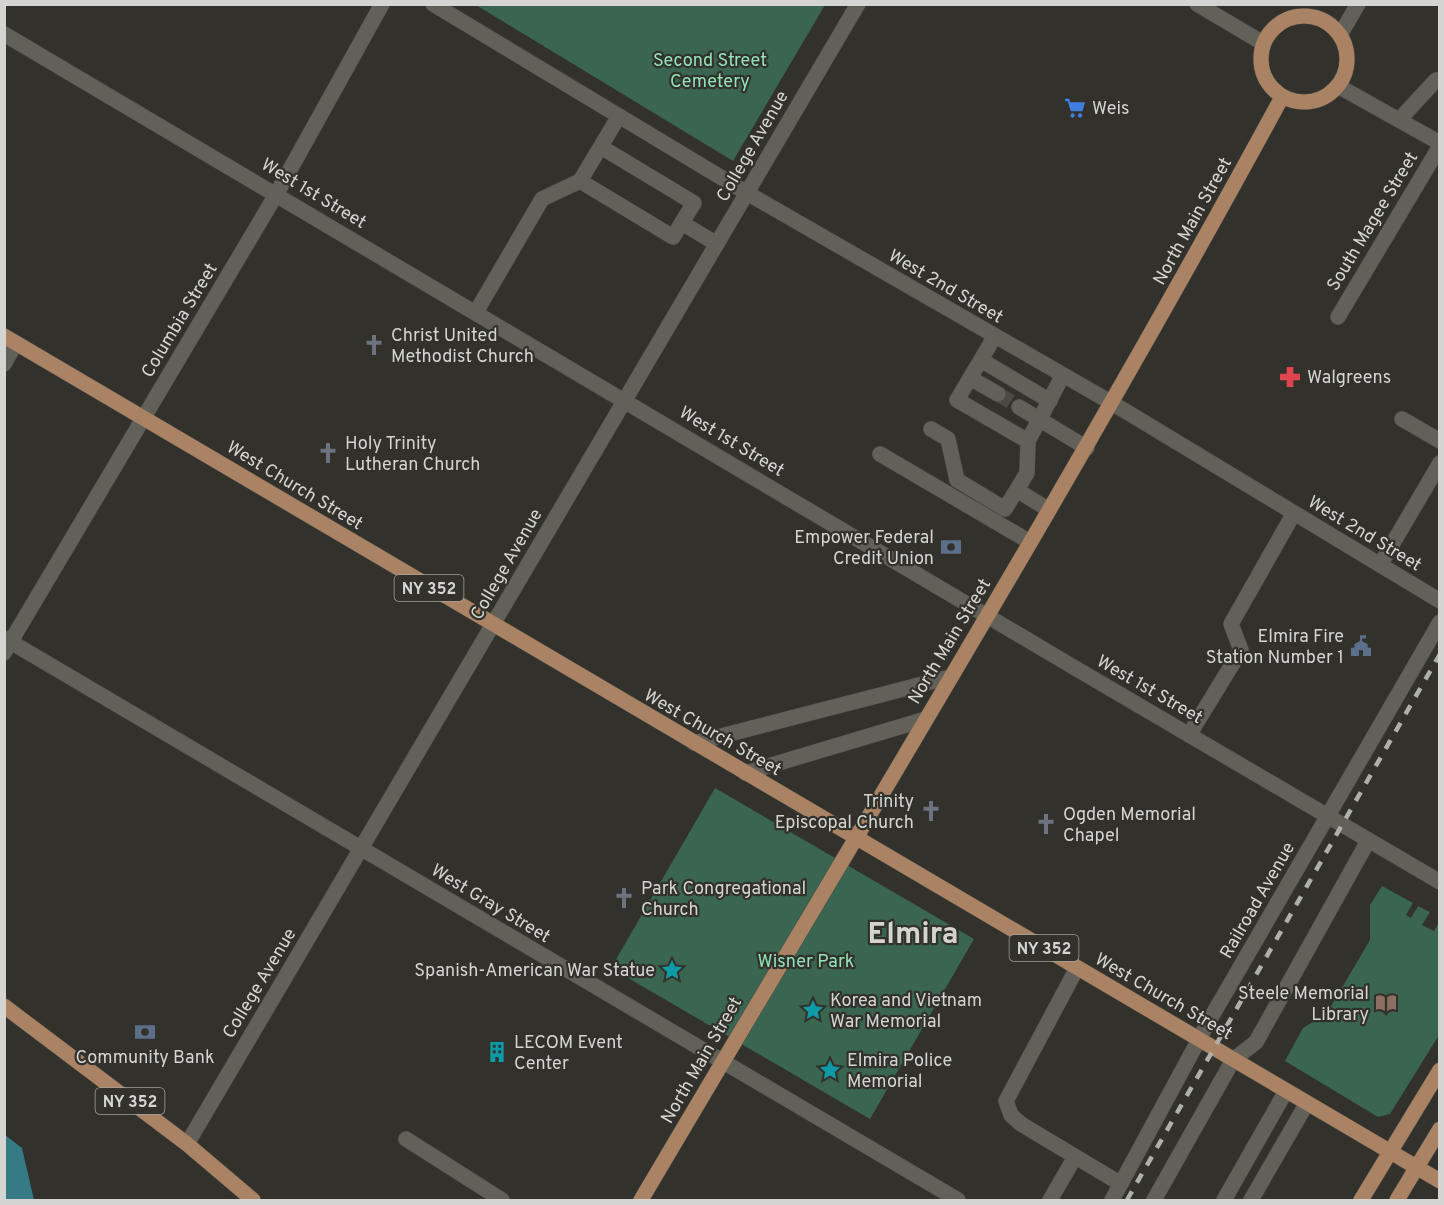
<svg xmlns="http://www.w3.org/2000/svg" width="1444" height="1205" font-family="Overpass,sans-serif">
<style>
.green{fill:#3a6550}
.water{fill:#367a86}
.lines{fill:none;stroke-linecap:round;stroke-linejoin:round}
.minor-tunnel{stroke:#4a4944;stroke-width:15;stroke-dasharray:15 8;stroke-linecap:butt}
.minor-casing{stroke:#4e4d48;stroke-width:16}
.major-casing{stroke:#4e4d48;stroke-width:16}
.minor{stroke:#616059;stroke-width:15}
.major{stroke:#aa8264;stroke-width:15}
.rail{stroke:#b0b0ab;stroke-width:4.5;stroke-dasharray:10 10;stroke-linecap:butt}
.labels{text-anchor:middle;stroke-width:4.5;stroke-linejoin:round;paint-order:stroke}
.shield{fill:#32312b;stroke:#a3a39e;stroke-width:1.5}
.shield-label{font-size:16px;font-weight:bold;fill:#d4d4d0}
.park-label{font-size:18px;fill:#91e3ba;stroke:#32312b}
.poi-label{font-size:18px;fill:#d4d4d0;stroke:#32312b;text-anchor:start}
.street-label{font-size:18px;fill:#d4d4d0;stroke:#32312b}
.town-label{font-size:30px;font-weight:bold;fill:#d5d4cc;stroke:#32312b}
</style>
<rect width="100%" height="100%" fill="#32312b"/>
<!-- green -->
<g class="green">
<path d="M476 5 825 4V5L733 161Z"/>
<path d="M715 788 974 939 870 1119 611 968Z"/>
<path d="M1382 886 1413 903 1406 915 1411 918 1418 906 1430 912 1422 925 1434 931 1439 922V1035L1390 1114 1378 1117 1285 1061 1303 1028 1327 1013 1370 940V905Z"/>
</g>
<!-- water -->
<path class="water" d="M5 1135 22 1148 34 1200H5Z"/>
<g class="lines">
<!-- minor-tunnel -->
<path class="minor-tunnel" d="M998 394 1019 407"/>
<defs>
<g id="minor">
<path d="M433 4 747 193 1112 403 1440 601"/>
<path d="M1197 4 1263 43"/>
<path d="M4 34C484 313 959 603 1440 882"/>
<path d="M1340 35 1358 4"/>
<path d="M1338 86 1440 143"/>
<path d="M1399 120 1436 80H1440"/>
<path d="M580 181 673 237 694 203 601 147"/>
<path d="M682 223 717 244"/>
<path d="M476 312 542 199 580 181 619 116"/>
<path d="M1338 317 1440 146"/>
<path d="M995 336 957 400 1028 441 1063 375"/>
<path d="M981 360 1050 401"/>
<path d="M4 364 16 343"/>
<path d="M970 378 998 394"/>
<path d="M1019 407 1087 448"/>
<path d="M1402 419 1440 441"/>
<path d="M931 429 948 439 957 480 1005 509 1027 473 1028 441"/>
<path d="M880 454 1030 542"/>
<path d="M1017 490 1049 510"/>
<path d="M1380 565 1440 463"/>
<path d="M4 638 958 1200"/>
<path d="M4 653 277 193 382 4"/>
<path d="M1189 735 1241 650 1231 624 1294 513"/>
<path d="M694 743 950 677"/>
<path d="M745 773 926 719"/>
<path d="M1077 968 1006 1101 1011 1115 1021 1124 1121 1184"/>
<path d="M406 1139 502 1200"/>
<path d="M187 1144 858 4"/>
<path d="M1050 1200 1075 1157"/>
<path d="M1112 1200 1209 1021 1440 622"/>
<path d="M1154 1200 1233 1060 1256 1042 1368 841"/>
<path d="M1224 1200 1286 1091"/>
<path d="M1251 1200 1307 1103"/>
</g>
<g id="major">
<circle cx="1304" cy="59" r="43"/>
<path d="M4 336 1440 1181"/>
<path d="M4 1006 187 1144 253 1200"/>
<path d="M641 1200C857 834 1079 471 1282 97"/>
<path d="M1361 1200 1440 1070"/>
<path d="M1397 1200 1440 1129"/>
</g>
</defs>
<!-- minor casing -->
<use href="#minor" class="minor-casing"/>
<!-- major casing -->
<use href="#major" class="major-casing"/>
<!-- minor -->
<use href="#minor" class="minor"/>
<!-- major -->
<use href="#major" class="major"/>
<!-- rail -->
<path class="rail" d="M1127 1200 1440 654"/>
</g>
<!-- icons -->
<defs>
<symbol id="supermarket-bare" viewBox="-9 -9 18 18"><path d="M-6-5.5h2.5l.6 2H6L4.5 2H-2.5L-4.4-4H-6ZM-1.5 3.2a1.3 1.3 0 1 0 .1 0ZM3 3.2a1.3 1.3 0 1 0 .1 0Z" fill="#3f7fe0" stroke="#32312b" stroke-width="2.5" paint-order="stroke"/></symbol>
<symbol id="church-bare" viewBox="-9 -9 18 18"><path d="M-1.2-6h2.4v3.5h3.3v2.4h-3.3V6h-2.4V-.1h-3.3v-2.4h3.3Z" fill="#6b7280" stroke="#32312b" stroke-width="2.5" paint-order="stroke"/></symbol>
<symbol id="pharmacy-bare" viewBox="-9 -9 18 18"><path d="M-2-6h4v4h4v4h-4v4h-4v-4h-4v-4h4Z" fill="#e0444e" stroke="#32312b" stroke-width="2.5" paint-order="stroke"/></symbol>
<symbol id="bank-bare" viewBox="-9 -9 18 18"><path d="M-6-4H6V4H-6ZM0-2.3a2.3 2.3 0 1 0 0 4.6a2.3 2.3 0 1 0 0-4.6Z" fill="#5c6f8a" stroke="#32312b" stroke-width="2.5" paint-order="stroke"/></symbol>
<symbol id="civic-bare" viewBox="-9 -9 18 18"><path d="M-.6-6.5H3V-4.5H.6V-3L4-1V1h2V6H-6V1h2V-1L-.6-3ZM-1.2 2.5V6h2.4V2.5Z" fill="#5c6f8a" stroke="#32312b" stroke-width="2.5" paint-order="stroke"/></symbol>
<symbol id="sight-bare" viewBox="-9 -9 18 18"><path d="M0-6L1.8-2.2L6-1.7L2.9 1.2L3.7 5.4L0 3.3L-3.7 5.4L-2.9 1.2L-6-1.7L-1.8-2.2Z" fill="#0f9aa8" stroke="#32312b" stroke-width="2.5" paint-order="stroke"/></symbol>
<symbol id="library-bare" viewBox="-9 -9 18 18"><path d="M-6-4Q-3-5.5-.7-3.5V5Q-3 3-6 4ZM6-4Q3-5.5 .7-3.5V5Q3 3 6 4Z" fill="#8d6e63" stroke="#32312b" stroke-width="2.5" paint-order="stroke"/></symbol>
<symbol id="building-bare" viewBox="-9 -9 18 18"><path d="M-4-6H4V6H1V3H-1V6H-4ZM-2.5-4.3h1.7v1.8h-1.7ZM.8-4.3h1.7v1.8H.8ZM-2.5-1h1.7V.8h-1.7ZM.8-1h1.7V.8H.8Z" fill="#0f9aa8" stroke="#32312b" stroke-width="2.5" paint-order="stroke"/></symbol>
</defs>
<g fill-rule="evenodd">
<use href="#supermarket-bare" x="1060" y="93" width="30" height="30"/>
<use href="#church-bare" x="359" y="330" width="30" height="30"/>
<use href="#pharmacy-bare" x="1275" y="362" width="30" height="30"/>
<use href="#church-bare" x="313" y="438" width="30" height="30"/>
<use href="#bank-bare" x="936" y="532" width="30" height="30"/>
<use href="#civic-bare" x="1346" y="631" width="30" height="30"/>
<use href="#church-bare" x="916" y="796" width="30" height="30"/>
<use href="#church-bare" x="1031" y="809" width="30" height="30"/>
<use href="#church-bare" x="609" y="883" width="30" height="30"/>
<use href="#sight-bare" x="657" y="955" width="30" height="30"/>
<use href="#library-bare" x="1371" y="988" width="30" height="30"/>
<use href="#sight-bare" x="798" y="995" width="30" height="30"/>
<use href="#bank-bare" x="130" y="1017" width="30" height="30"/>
<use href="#building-bare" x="482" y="1037" width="30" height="30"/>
<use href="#sight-bare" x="815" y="1055" width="30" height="30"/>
</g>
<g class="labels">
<!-- shield labels -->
<g class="shield">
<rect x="394.5" y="575" width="69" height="26" rx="4.5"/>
<rect x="1009.5" y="935" width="69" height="26" rx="4.5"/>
<rect x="95.5" y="1088" width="69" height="26" rx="4.5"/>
</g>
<g class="shield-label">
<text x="429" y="594">NY 352</text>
<text x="1044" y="954">NY 352</text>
<text x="130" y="1107">NY 352</text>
</g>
<!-- park labels -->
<g class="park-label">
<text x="710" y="66">Second Street<tspan x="710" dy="21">Cemetery</tspan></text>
<text x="806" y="967">Wisner Park</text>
</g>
<!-- poi labels -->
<g class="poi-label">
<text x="1092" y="114">Weis</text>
<text x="391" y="341">Christ United<tspan x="391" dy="21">Methodist Church</tspan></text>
<text x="1307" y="383">Walgreens</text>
<text x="345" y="449">Holy Trinity<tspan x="345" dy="21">Lutheran Church</tspan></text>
<text x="934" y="543" text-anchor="end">Empower Federal<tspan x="934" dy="21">Credit Union</tspan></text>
<text x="1344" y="642" text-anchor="end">Elmira Fire<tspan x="1344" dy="21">Station Number 1</tspan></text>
<text x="914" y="807" text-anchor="end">Trinity<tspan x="914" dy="21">Episcopal Church</tspan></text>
<text x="1063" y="820">Ogden Memorial<tspan x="1063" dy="21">Chapel</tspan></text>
<text x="641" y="894">Park Congregational<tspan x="641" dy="21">Church</tspan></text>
<text x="655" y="976" text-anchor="end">Spanish-American War Statue</text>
<text x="1369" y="999" text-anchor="end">Steele Memorial<tspan x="1369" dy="21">Library</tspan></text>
<text x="830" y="1006">Korea and Vietnam<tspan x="830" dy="21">War Memorial</tspan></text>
<text x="514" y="1048">LECOM Event<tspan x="514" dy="21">Center</tspan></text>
<text x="145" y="1063" text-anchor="middle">Community Bank</text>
<text x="847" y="1066">Elmira Police<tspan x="847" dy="21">Memorial</tspan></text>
</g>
<!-- street labels -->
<g class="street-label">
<text transform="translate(752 146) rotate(-60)" y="6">College Avenue</text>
<text transform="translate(314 193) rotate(31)" y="6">West 1st Street</text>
<text transform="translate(1192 221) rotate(-61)" y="6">North Main Street</text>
<text transform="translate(1372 221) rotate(-59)" y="6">South Magee Street</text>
<text transform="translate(946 286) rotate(30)" y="6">West 2nd Street</text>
<text transform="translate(179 320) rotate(-59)" y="6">Columbia Street</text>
<text transform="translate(732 441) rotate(31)" y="6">West 1st Street</text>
<text transform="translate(295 485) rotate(31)" y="6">West Church Street</text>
<text transform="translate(1365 533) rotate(31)" y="6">West 2nd Street</text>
<text transform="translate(506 564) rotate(-60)" y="6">College Avenue</text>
<text transform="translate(949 641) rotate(-59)" y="6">North Main Street</text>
<text transform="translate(1150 689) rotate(30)" y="6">West 1st Street</text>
<text transform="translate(713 732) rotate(30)" y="6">West Church Street</text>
<text transform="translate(1257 900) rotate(-60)" y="6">Railroad Avenue</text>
<text transform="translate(491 903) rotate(31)" y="6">West Gray Street</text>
<text transform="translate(259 983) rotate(-59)" y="6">College Avenue</text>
<text transform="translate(1164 996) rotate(30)" y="6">West Church Street</text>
<text transform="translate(701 1060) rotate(-60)" y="6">North Main Street</text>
</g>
<!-- town labels -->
<g class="town-label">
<text x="913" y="943">Elmira</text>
</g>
</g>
<!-- border -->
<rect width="1444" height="1205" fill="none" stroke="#d4d4d0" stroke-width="12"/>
</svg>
